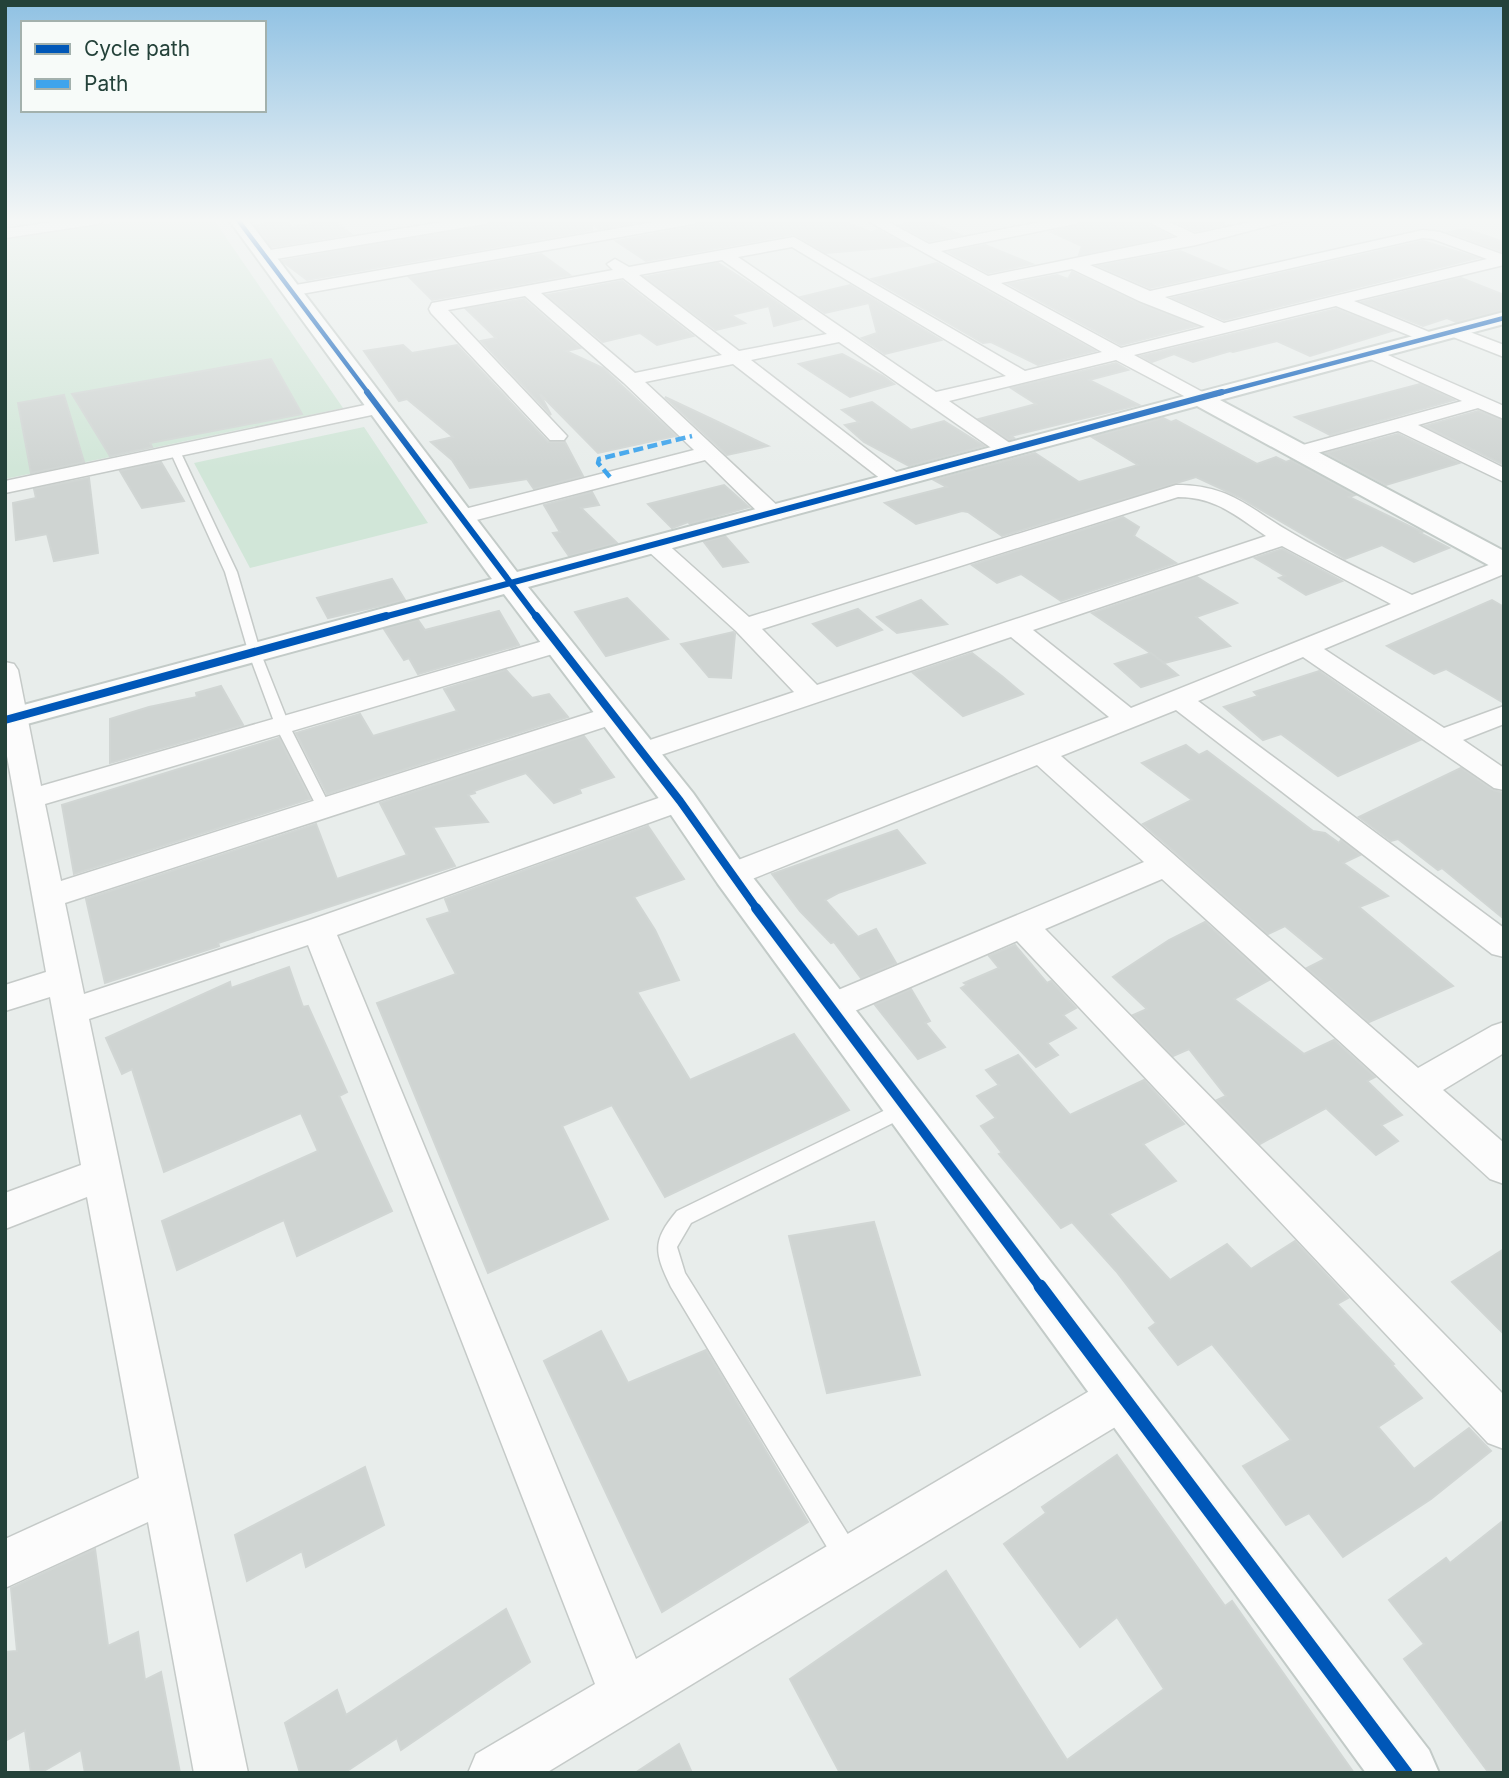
<svg xmlns="http://www.w3.org/2000/svg" width="1509" height="1778" font-family="Inter,sans-serif">
<style>
.green{fill:#d1e6d8}
.building{fill:#cfd4d2;stroke:#d1d6d4;stroke-width:2}
.lines{fill:none;stroke-linecap:round;stroke-linejoin:round}
.lane-casing{stroke:#c5cac8;stroke-width:3}
.street-casing{stroke:#c5cac8;stroke-width:3}
.secondary-casing{stroke:#c3cbc8;stroke-width:4}
.lane{fill:#fcfcfc;fill-rule:evenodd}
.street{fill:#fcfcfc;fill-rule:evenodd}
.secondary{fill:#fcfcfc;fill-rule:evenodd}
.quiet{stroke:#3ea4ec;stroke-width:4.5;stroke-dasharray:10 4.5;stroke-linecap:butt}
.cycleway-far4-casing{stroke:#f7fbf9;stroke-width:7}
.cycleway-far3-casing{stroke:#f7fbf9;stroke-width:9}
.cycleway-far2-casing{stroke:#f7fbf9;stroke-width:11}
.cycleway-far1-casing{stroke:#f7fbf9;stroke-width:15}
.cycleway-casing{stroke:#f7fbf9;stroke-width:18}
.cycleway-far4{stroke:#0057b8;stroke-width:4.5}
.cycleway-far3{stroke:#0057b8;stroke-width:6}
.cycleway-far2{stroke:#0057b8;stroke-width:8}
.cycleway-far1{stroke:#0057b8;stroke-width:10}
.cycleway{stroke:#0057b8;stroke-width:13}
</style>
<rect width="100%" height="100%" fill="#e8edeb"/>
<!-- green -->
<g class="green">
<path d="M130 220H214L343 408 5 479V239Z"/>
<path d="M364 427 428 523 250 568 194 463Z"/>
</g>
<!-- building -->
<g class="building">
<path d="M334 220 351 234 272 247 255 225 287 221 291 227Z"/>
<path d="M513 220H647L599 229 592 224V230L307 280 282 261Z"/>
<path d="M703 220H841L871 232 878 230 908 246 826 253 794 234 646 261 616 241 693 227Z"/>
<path d="M918 220H926L961 235 929 241 899 225Z"/>
<path d="M1090 220H1142L1170 236 1079 255 1082 246 1051 232Z"/>
<path d="M1172 220H1224L1225 225 1195 231Z"/>
<path d="M1465 229 1504 242V252L1449 232Z"/>
<path d="M1423 241 1478 258 1224 320 1173 298Z"/>
<path d="M985 245 1032 264 988 273 949 252Z"/>
<path d="M1180 251 1228 271 1150 288 1099 266Z"/>
<path d="M541 254 570 275 432 300 409 277Z"/>
<path d="M718 263 754 286 801 319 774 326 769 306 731 315 745 323 716 330 645 277Z"/>
<path d="M937 263 1095 351 1038 365 991 342 983 343 872 279Z"/>
<path d="M1072 272 1138 303 1196 326 1121 345 1009 284 1057 275 1068 279Z"/>
<path d="M1461 278 1504 295V310L1456 322 1447 318 1423 326 1362 302Z"/>
<path d="M622 281 693 336 657 345 640 333 603 342 547 295Z"/>
<path d="M850 285 941 340 885 354 862 338 877 333 869 303 825 313 801 297Z"/>
<path d="M524 299 580 348 566 351 603 368 676 436 598 453 540 394 551 415 481 341 496 338 466 309Z"/>
<path d="M1336 309 1392 331 1310 356 1277 341 1233 352 1230 351 1193 362 1174 354 1152 362 1141 356Z"/>
<path d="M403 345 412 353 457 345 548 442H565L583 476 534 489 527 479 470 488 452 460 431 442 453 437 407 399 399 401 364 351Z"/>
<path d="M842 354 883 376 894 384 850 397 799 364Z"/>
<path d="M271 359 302 414 150 443 152 447 110 456 72 394Z"/>
<path d="M1116 363 1128 370 1089 380 1139 405 1011 436 1014 438 1009 440 979 419 1036 404 1011 388Z"/>
<path d="M1420 384 1454 400 1330 435 1295 417Z"/>
<path d="M64 395 84 462 31 473 18 403Z"/>
<path d="M665 397 716 421 768 446 727 455Z"/>
<path d="M872 402 911 430 944 421 984 446 909 466 864 442 845 425 859 422 842 410Z"/>
<path d="M1478 411 1504 421V465L1425 426Z"/>
<path d="M1163 418 1171 422 1176 420 1257 464 1276 457 1286 462 1291 460 1355 495 1349 497 1422 532 1420 533 1449 548 1414 562 1382 545 1345 559 1239 497 1196 477 1002 536 968 512 962 511 916 524 885 503 947 487 934 480 1035 453 1079 482 1138 465 1092 437Z"/>
<path d="M1398 434 1459 463 1386 485 1326 453Z"/>
<path d="M161 462 184 501 142 508 120 471Z"/>
<path d="M89 478 98 553 54 561 47 534 16 540 13 503 36 498 34 489Z"/>
<path d="M724 485 749 507 690 524 688 522 672 528 648 504Z"/>
<path d="M592 492 599 505 581 508 617 543 569 556 553 533 560 532 544 505Z"/>
<path d="M1123 517 1139 527 1134 536 1176 563 1061 601 1021 574 997 583 972 565Z"/>
<path d="M725 536 748 562 723 567 704 542Z"/>
<path d="M1282 549 1342 581 1306 595 1279 578 1285 576 1255 558Z"/>
<path d="M1197 577 1237 603 1196 617 1230 646 1165 663 1092 613Z"/>
<path d="M392 579 405 600 328 618 317 598Z"/>
<path d="M627 598 668 639 606 656 575 612Z"/>
<path d="M921 600 947 624 897 633 877 617Z"/>
<path d="M1492 600 1504 607V703L1446 669 1434 674 1387 646Z"/>
<path d="M858 609 882 630 837 646 813 624Z"/>
<path d="M499 611 519 645 418 674 409 658 404 660 384 629 418 620 425 630Z"/>
<path d="M733 632 735 634 731 678 709 677 681 644Z"/>
<path d="M972 653 1003 677 1023 694 963 716 913 673Z"/>
<path d="M1151 653 1178 675 1141 687 1115 664Z"/>
<path d="M506 670 532 698 549 694 568 717 327 794 296 733 360 714 373 736 457 711 444 689Z"/>
<path d="M1319 671 1365 703 1420 740 1338 776 1281 734 1263 740 1224 707 1258 696 1254 692Z"/>
<path d="M221 686 243 725 110 763V719L149 707 197 697 196 693Z"/>
<path d="M584 736 614 777 579 789 581 793 554 803 526 773 474 791 475 793 468 795 488 822 433 827 455 866 218 943 219 946 105 983 86 899 316 824 337 879 407 855 380 803Z"/>
<path d="M279 738 310 799 74 874 62 805Z"/>
<path d="M1186 745 1199 755 1207 751 1313 831 1325 833 1339 843 1341 840 1360 855 1343 863 1388 896 1359 907 1453 986 1369 1022 1307 968 1325 959 1285 926 1268 934 1143 824 1192 800 1142 763Z"/>
<path d="M1461 768 1493 790 1504 793V919L1442 868 1438 870 1398 839 1391 841 1359 817Z"/>
<path d="M648 826 684 879 634 897 655 930 679 980 637 992 690 1080 794 1034 849 1110 665 1197 612 1105 562 1126 608 1219 488 1273 377 1003 456 974 427 919 450 912 445 899Z"/>
<path d="M897 830 925 863 838 893 825 900 858 937 876 929 896 963 861 978 834 942 831 943 800 911 772 874Z"/>
<path d="M1205 922 1269 980 1234 999 1304 1054 1334 1040 1375 1077 1367 1081 1402 1115 1381 1125 1398 1141 1376 1155 1326 1108 1260 1144 1217 1100 1226 1096 1189 1049 1173 1056 1133 1015 1147 1009 1113 977 1169 940Z"/>
<path d="M1015 945 1047 983 1051 981 1076 1008 1063 1015 1076 1028 1047 1043 1058 1055 1036 1067 961 988 967 985 964 983 999 968 989 956Z"/>
<path d="M289 967 303 1007 308 1006 347 1092 339 1096 392 1211 297 1256 284 1220 177 1270 162 1221 318 1151 301 1113 164 1172 132 1069 122 1074 106 1038 230 982 231 988Z"/>
<path d="M911 989 930 1021 925 1023 945 1047 918 1059 875 1005Z"/>
<path d="M1018 1055 1070 1115 1144 1080 1184 1124 1143 1144 1176 1181 1109 1214 1170 1280 1227 1244 1251 1269 1295 1241 1348 1298 1337 1304 1394 1364 1392 1365 1422 1398 1378 1427 1414 1469 1469 1428 1491 1451 1431 1499 1343 1557 1309 1513 1286 1525 1243 1466 1291 1440 1212 1344 1178 1365 1149 1328 1156 1323 1116 1271 1072 1222 1061 1228 999 1154 1002 1153 981 1126 996 1118 977 1096 999 1085 986 1070Z"/>
<path d="M874 1222 920 1375 827 1393 789 1236Z"/>
<path d="M1504 1249V1334L1452 1282Z"/>
<path d="M601 1331 628 1383 706 1350 808 1522 662 1612 544 1361Z"/>
<path d="M1117 1455 1225 1606 1232 1601 1354 1773H840L790 1679 946 1571 1067 1760 1164 1689 1117 1617 1080 1647 1004 1544 1046 1513 1042 1507Z"/>
<path d="M365 1467 384 1525 306 1567 302 1551 247 1581 235 1535Z"/>
<path d="M1504 1520V1773H1489L1404 1659 1424 1644 1389 1600 1446 1558 1450 1563Z"/>
<path d="M95 1549 108 1646 138 1632 145 1680 161 1672 180 1773H85L81 1750 40 1773H31L25 1730 5 1741V1652L17 1651 11 1588Z"/>
<path d="M506 1609 530 1662 401 1750 397 1738 344 1773H300L285 1723 337 1690 346 1715Z"/>
<path d="M679 1744 692 1773H635Z"/>
</g>
<g class="lines">
<defs>
<g id="lane">
<path d="M171 449 180 451 237 572 261 654 290 727 331 808 329 811H319L276 727 249 654 225 572 170 451Z"/>
<path d="M906 1100 913 1103 915 1108 913 1113 691 1223 677 1247 685 1273 857 1549 860 1558 857 1567 848 1570 839 1567 671 1287C654 1252 652 1241 677 1211Z"/>
</g>
<g id="street">
<path d="M66 220H105L98 224 5 238V229Z"/>
<path d="M455 220H492L485 224 264 261 256 256 264 251Z"/>
<path d="M665 220H700L693 224 290 296 282 291 290 286Z"/>
<path d="M866 220H885L929 244 1050 220H1082L1075 224 941 251 988 276 1178 237 1145 220H1165L1195 234 1260 220H1291L1196 245 1090 265 1150 291 1423 230 1440 232 1504 255V265L1354 301 1434 334 1437 338 1434 342 1428 343 1336 306 1134 355 1208 395 1211 399 1208 403 1201 405 1116 360 949 401 1014 446 1017 450 1014 454H1000L839 342 751 360 900 475 904 479 900 483H886L733 364 645 382 781 509 784 514 781 519H765L705 460 461 524 453 522 450 517 453 512 694 450 624 383 525 296 448 310 567 436 564 440H550L431 313 429 309 432 303 613 270 607 264 615 259 629 267 794 237 1025 371 1102 352ZM1423 238 1433 239 1487 259 1224 323 1165 297ZM792 247 1006 376 936 392 738 257ZM722 260 827 334 739 351 639 275ZM1072 269 1139 301 1205 327 1121 348 1001 283ZM623 278 722 355 635 373 541 293Z"/>
<path d="M1454 326 1504 345V357L1448 335 1445 331Z"/>
<path d="M1372 348 1504 406V419L1478 408 1418 425 1504 468V482L1398 431 1299 458 1292 456 1289 452 1292 448 1462 401 1366 357 1363 353 1366 349Z"/>
<path d="M379 402 389 408 386 412 5 493V481Z"/>
<path d="M1176 485C1231 485 1248 508 1292 533 1331 556 1372 575 1412 595L1504 559V574L1324 649 1444 728 1504 706V724L1463 740 1504 768V790L1494 788 1303 657 1198 701 1504 928V957L1492 954 1176 710 1061 756 1418 1068 1492 1026 1504 1022V1053L1443 1090 1504 1143V1184L1490 1179 1162 879 1045 929 1504 1395V1449L1488 1443 1017 941 843 1016 831 1020 819 1016 814 1007 819 998 1144 862 1037 765 742 883 731 886 720 883 715 875 720 867 1109 717 1011 637 652 758 642 761 632 758 628 752 632 746 794 692 736 631 648 551 645 546 648 541H664L749 617ZM1178 497C1216 497 1236 516 1266 536L817 685 762 629ZM1282 546 1391 604 1131 708 1033 630Z"/>
<path d="M557 637 566 640 570 645 566 650 45 804 61 881 603 709 613 707 623 709 627 715 623 721 65 903 84 994 307 921 670 794 680 791 690 794 695 801 690 808 337 935 636 1659 1108 1380 1124 1374 1140 1380 1146 1396 1140 1412 546 1773H468L476 1754 595 1684 308 945 89 1019 248 1773H194L148 1522 5 1588V1539L139 1478 87 1197 5 1229V1193L81 1165 50 997 5 1011V985L46 972 5 745V662L14 664 18 670 41 786Z"/>
</g>
<path id="secondary" d="M229 220H248L517 572 1504 312V324L1220 400 1504 551V570L1494 568 1197 406 528 587 693 793 744 866 1429 1750 1439 1773H1366L718 884 667 809 504 594 5 730V710L492 579Z"/>
</defs>
<!-- lane casing -->
<use href="#lane" class="lane-casing"/>
<!-- street casing -->
<use href="#street" class="street-casing"/>
<!-- secondary casing -->
<use href="#secondary" class="secondary-casing"/>
<!-- lane -->
<use href="#lane" class="lane"/>
<!-- street -->
<use href="#street" class="street"/>
<!-- secondary -->
<use href="#secondary" class="secondary"/>
<!-- quiet -->
<path class="quiet" d="M610 477 598 463 599 459 692 436"/>
<defs>
<g id="cycleway-far4">
<path d="M238 220 369 394"/>
<path d="M1216 394 1504 318"/>
</g>
<g id="cycleway-far3">
<path d="M367 392 537 618"/>
<path d="M380 618 1222 392"/>
</g>
<g id="cycleway-far2">
<path d="M536 616 680 801 757 909"/>
<path d="M5 720 386 616"/>
</g>
<path id="cycleway-far1" d="M756 908 1041 1288"/>
<path id="cycleway" d="M1040 1286 1406 1773"/>
</defs>
<!-- cycleway-far4 casing -->
<use href="#cycleway-far4" class="cycleway-far4-casing"/>
<!-- cycleway-far3 casing -->
<use href="#cycleway-far3" class="cycleway-far3-casing"/>
<!-- cycleway-far2 casing -->
<use href="#cycleway-far2" class="cycleway-far2-casing"/>
<!-- cycleway-far1 casing -->
<use href="#cycleway-far1" class="cycleway-far1-casing"/>
<!-- cycleway casing -->
<use href="#cycleway" class="cycleway-casing"/>
<!-- cycleway-far4 -->
<use href="#cycleway-far4" class="cycleway-far4"/>
<!-- cycleway-far3 -->
<use href="#cycleway-far3" class="cycleway-far3"/>
<!-- cycleway-far2 -->
<use href="#cycleway-far2" class="cycleway-far2"/>
<!-- cycleway-far1 -->
<use href="#cycleway-far1" class="cycleway-far1"/>
<!-- cycleway -->
<use href="#cycleway" class="cycleway"/>
</g>
<!-- sky -->
<linearGradient id="sky" x2="0" y2="1"><stop stop-color="#8fc1e3"/><stop offset="0.47" stop-color="#f5f7f6"/><stop offset="1" stop-color="#f5f7f6" stop-opacity="0"/></linearGradient>
<rect width="1509" height="469" fill="url(#sky)"/>
<!-- border -->
<rect width="1509" height="1778" fill="none" stroke="#24423a" stroke-width="14"/>
<!-- legend -->
<rect x="21" y="21" width="245" height="91" fill="#f7fbf9" stroke="#a3b1ad" stroke-width="2"/>
<rect x="35" y="44" width="35" height="10" fill="#0057b8" stroke="#a3b1ad" stroke-width="2"/>
<text x="84" y="56" font-size="21" fill="#24423a">Cycle path</text>
<rect x="35" y="79" width="35" height="10" fill="#3ea4ec" stroke="#a3b1ad" stroke-width="2"/>
<text x="84" y="91" font-size="21" fill="#24423a">Path</text>
</svg>
